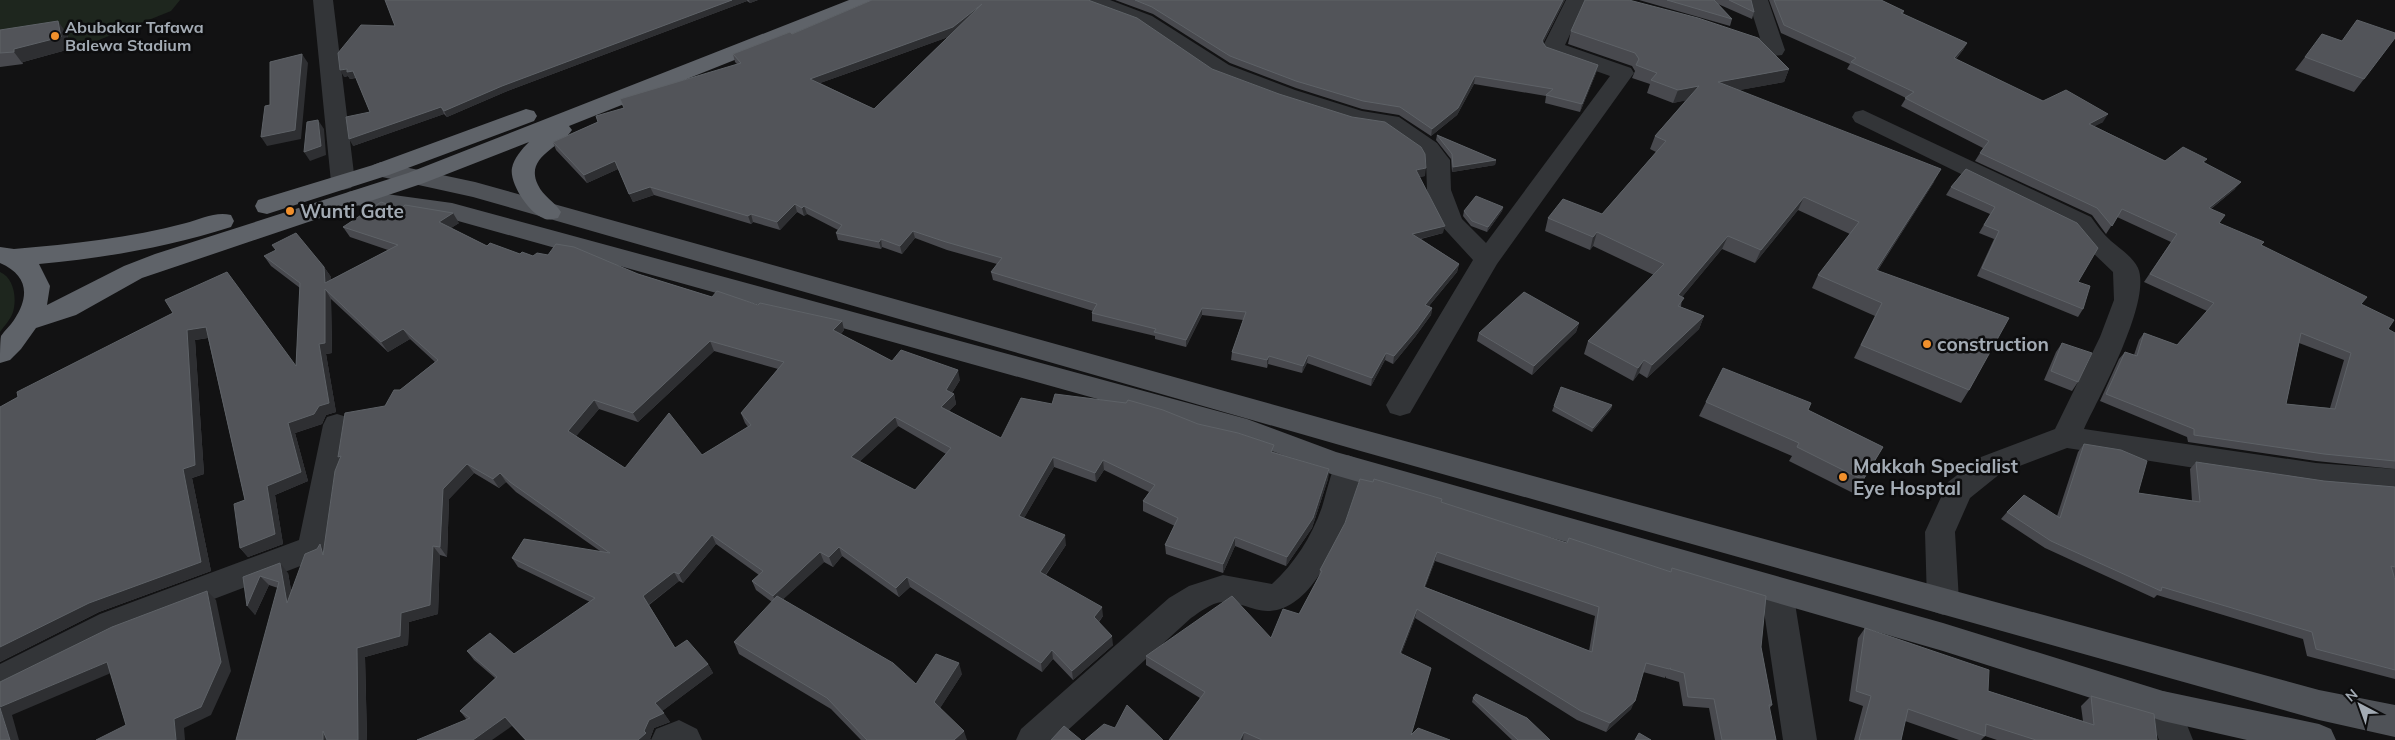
<svg xmlns="http://www.w3.org/2000/svg" width="2395" height="740" viewBox="0 0 2395 740" font-family="Mulish,sans-serif">
	<style>
		.green { fill: #1e261e }
		.lines { fill: none; stroke-linecap: round; stroke-linejoin: round }
		.minor { fill: #333538; fill-rule: evenodd }
		.major { fill: #4f5257; fill-rule: evenodd }
		.highway { fill: #5f6369; fill-rule: evenodd }
		.wall { fill: #48494e; fill-rule: evenodd }
		.shaded-wall { fill: #2e2f32 }
		.building { fill: #525459; stroke: #5e6267; fill-rule: evenodd }
		.poi-dot { fill: #f1902c; stroke: #0d0d0e; stroke-width: 2 }
		.labels { text-anchor: middle; stroke-width: 5; stroke-linejoin: round; paint-order: stroke }
		.far-poi-label { font-size: 16px; font-weight: bold; fill: #a3abb4; stroke: #0d0d0e; text-anchor: start }
		.poi-label { font-size: 19px; font-weight: bold; fill: #a3abb4; stroke: #0d0d0e; text-anchor: start }
	</style>
	<rect width="100%" height="100%" fill="#121213"/>
	<path class="green" d="M0 0H180L171 11 89 44 0 67Z
		M0 272C14 278 17 298 13 312 11 319 4 326 0 332Z"/>
	<g class="lines">
		<path class="minor" d="M313 0H333L355 182 351 188 343 190 335 188 331 182Z
			M1081 0H1110L1152 16 1229 65 1295 90 1362 111 1399 117 1437 143 1446 155 1450 160 1451 190 1462 219 1486 243 1610 76 1545 53 1542 48 1566 0H1629L1631 4 1628 8 1621 10 1582 9 1565 45 1631 68 1634 73 1497 264 1410 413 1400 416 1390 413 1386 405 1473 260 1439 223 1427 190 1426 161 1421 153 1385 128 1352 123 1279 100 1213 75 1138 24 1084 4Z
			M1748 0H1768L1785 50 1782 55C1764 59 1741 46 1724 41L1721 36 1724 31 1732 30 1760 38Z
			M1863 110 2091 217C2097 225 2103 234 2111 241 2119 248 2133 257 2138 268 2152 301 2100 395 2084 429L2316 463 2395 469V493L2316 487 2067 448 2001 473 1970 498 1955 532 1959 601 1954 611 1943 615 1932 611 1927 601 1925 532 1948 482 1981 457 2055 429 2100 337 2114 300 2113 272 2091 251 2073 229 1855 122 1852 117 1855 112Z
			M337 414 347 417 351 425 328 548 324 557 122 634 0 696V664L100 614 299 540 323 425 327 417Z
			M1348 455 1358 459 1363 467C1351 509 1321 612 1267 611 1252 611 1236 600 1222 602 1211 603 1200 612 1191 618L1057 740H1016L1021 729 1169 598 1189 586 1223 575 1272 584C1295 563 1312 536 1322 507 1327 491 1330 474 1338 459Z
			M1777 578 1788 581 1793 591 1817 740H1783L1761 591 1766 581Z
			M2163 691 2175 695 2193 740H2159L2146 706 2151 695Z
			M679 720 697 729 702 740H651L656 729Z"/>
		<path class="major" d="M381 162 475 182 1357 428 2319 690 2395 705V737L2319 720 1357 450 473 197 373 175 369 170 373 165Z
			M357 190 452 203 1247 419 1336 452 1943 623 2163 691 2319 724 2331 729 2336 740H2247L2163 721 1943 651 1331 474 1241 439 451 219 348 204 345 198 348 192Z"/>
		<path class="highway" d="M849 0H878L875 4 569 126 572 130C560 148 524 157 538 185 543 196 555 202 561 212L558 218C552 219 548 221 543 218 529 213 509 183 512 168 514 158 522 149 529 142L424 183 142 278 76 315 36 328 21 349 10 360 0 363C0 356 0 342 1 336 5 330 10 326 14 320 30 296 28 275 0 263V247L14 249C72 244 130 238 186 223 201 219 216 211 231 215L234 221 231 227C168 247 105 258 39 264L50 286 47 305 124 266 155 254 408 173Z
			M526 109 534 111 537 116 534 121 389 175 267 214 258 212 255 206 258 200 373 165Z"/>
	</g>
	<path class="wall" d="M385 0H758L750 3 747 1 505 92 447 117 444 114 353 146 370 112 356 78 350 79 348 76 344 77 395 26Z
		M872 0 1212 69 1425 176 1419 177 1443 233 1421 239 1459 264 1457 272 1429 306 1432 308 1431 315 1415 337 1393 364 1385 360 1371 386 1307 363 1302 373 1268 364 1267 368 1231 360 1232 352 1243 320 1202 315 1186 347 1155 339V336L1092 321V313L1093 311 993 280 991 272 997 264 947 250 915 238 902 254 882 247 881 249 838 240 836 233 838 230 807 214 804 216 797 212 780 230 753 222 751 224 654 195 633 202 618 169 587 183 556 150 553 142 598 122 624 108 737 64 735 62 733 54 792 34ZM948 37 874 109 820 83 871 65Z
		M1115 0H1565L1543 43 1546 47 1598 65 1596 73 1580 112 1545 103 1546 96 1474 84 1457 115 1431 136 1399 115 1362 109 1296 88 1230 63 1153 14Z
		M1639 0H1751L1754 12 1752 19 1718 4 1732 19 1730 26Z
		M1769 0H1881L1904 11 1903 14 1967 43 1963 50 1956 59 2043 101 2103 122 2094 126 2165 161 2204 163 2235 189 2211 209 2219 223 2261 245 2361 304 2388 329 2395 333V469L2316 461 2188 442 2187 437 2100 401 2119 359 2125 352 2134 355 2139 340 2144 333 2177 345 2207 311 2144 282 2171 242 2117 217 2106 234 2092 215 1975 161 1980 153 1983 148 1901 106 1906 98 1847 69 1850 64 1781 33ZM2299 343 2344 360 2330 408 2286 404Z
		M0 30 67 34 70 49 23 62V64L0 67Z
		M1571 31 1789 69 1784 82 1739 90 1934 182 1878 270 1969 390 1961 403 1854 358 1875 316 1812 288 1818 275 1850 234 1798 210 1755 263 1722 249 1682 297 1681 307 1704 316 1699 329 1647 378 1639 373 1633 381 1584 354 1588 341 1654 275 1593 246 1590 250 1545 231 1548 218 1602 214 1656 152 1650 149 1655 136 1686 100 1673 103 1647 93 1650 84 1632 78 1635 71 1632 66 1568 44Z
		M2342 41 2364 79 2354 92 2295 70 2305 57Z
		M1437 135 1496 160 1495 165 1452 172 1451 159 1436 140Z
		M1966 169 2078 282 2083 309 2078 317 1977 276 1994 239 1979 233 1990 214 1946 195 1951 187Z
		M1503 207 1502 211 1487 232 1471 226 1463 216 1464 211Z
		M401 209 459 223 451 228 487 246 520 254 638 274 712 297 842 321 844 330 841 334 892 361 960 380 952 393 954 394 956 404 949 411 1001 438 1052 404 1198 424 1274 452 1329 469 1328 479 1312 528 1286 566 1235 546 1223 573 1166 554 1165 545 1175 526 1143 511V501L1149 492 1104 470 1096 482 1054 467 1024 518 1066 545 1046 575 1103 616 1099 622 1113 645 1073 680 1053 659 1042 672 910 587 899 597 842 556 833 567 824 562 783 599 916 684 962 674 940 708 967 740H861L831 709 739 654 734 642 772 602 756 590 752 581 759 575 716 544 683 583 679 581 649 605 675 648 708 664 713 673 662 711 670 722 654 728 650 739 651 740H525L512 726 467 720 460 711 495 678 474 660 467 651 514 654 590 602 518 567 512 558 600 551 516 492 506 482 499 488 474 473 449 499 447 557 440 555 438 614 409 622 408 645 365 657 367 740H236L278 588 269 585 255 615 243 577 288 573 291 590 324 549 385 406 400 390 435 362 410 339 388 352 331 299 332 353 326 354 336 412 326 415 322 424 295 433 308 481 275 495 283 544 248 557 240 548 245 500 208 338 195 340 204 474 192 478 211 571 99 612 0 662V407L173 313 296 366 300 288 271 266 264 256 324 267 331 277V280L388 250 350 237 343 227ZM714 351 778 369 741 413 745 423 748 427 702 455 625 468 576 436 599 409 638 422ZM898 426 946 454 915 490 859 462Z
		M1579 323 1576 332 1532 375 1477 341 1479 333Z
		M2062 343 2078 382 2072 391 2044 380 2056 352Z
		M1706 402 1808 410 1883 447 1855 494 1789 461 1792 456 1699 416Z
		M1612 405 1611 409 1592 432 1552 411 1554 406Z
		M2084 444 2138 493 2192 501 2190 469 2196 462 2324 481 2395 487V577H2394L2395 580V679L2307 656 2303 639 2157 595 2154 598 2045 548 2001 519 2007 512 2057 516 2078 452Z
		M1373 482 1442 499 1441 503 1567 543 1671 572 1672 568 1761 647 1772 705 1769 709 1776 740H1715L1709 708 1683 706 1679 682 1666 678V676L1665 678 1643 672 1631 709 1606 732 1577 720 1415 618 1401 654 1411 735 1450 740H1169L1200 698 1146 665V656L1271 638 1299 614 1319 576 1320 570ZM1435 561 1595 616 1589 651 1425 587Z
		M1865 628 1988 691 2083 721 2081 706 2091 696 2157 740H1997L1985 736 1981 740H1959L1905 721 1901 740H1854L1863 706 1849 701 1858 638Z
		M1473 698 1550 740H1512L1472 702Z"/>
	<path class="shaded-wall" d="M732 0H747V1L505 92 447 117 444 111 502 86Z
		M749 0H758L750 3Z
		M1563 0H1565L1540 49 1542 41Z
		M982 4 954 35 812 86 810 79Z
		M58 21 67 34 70 49 23 62V64L14 52V49Z
		M1967 43 1963 50 1950 65 1954 58Z
		M302 54 308 63 301 139 267 146 261 137Z
		M1598 65 1596 73 1580 112 1582 104Z
		M347 69 353 71 357 77 350 79 348 76 344 77 340 70Z
		M1789 69 1784 82 1713 95 1718 82Z
		M1475 76 1474 84 1457 115 1431 136 1432 129Z
		M1699 86 1694 99 1673 103 1678 90Z
		M441 107 444 114 353 146 349 139Z
		M2108 114 2103 122 2084 132 2089 124Z
		M318 120 324 129 326 155 310 161 304 152Z
		M1496 160 1495 165 1452 172 1453 167Z
		M615 161 618 169 587 183 584 175Z
		M1426 168 1425 176 1414 178 1416 170Z
		M1941 169 1934 182 1869 283 1876 270Z
		M2241 182 2235 189 2203 215 2209 208Z
		M650 187 654 195 633 202 629 194Z
		M1804 197 1798 210 1755 263 1761 250Z
		M795 204 797 212 780 230 777 222Z
		M804 206 807 214 804 216 802 208Z
		M1503 207 1502 211 1487 232 1488 227Z
		M453 213 459 223 445 232 439 222Z
		M751 214 753 222 751 224 748 216Z
		M1445 226 1443 233 1411 241 1412 234Z
		M913 231 915 238 902 254 900 246Z
		M1597 232 1593 246 1590 250 1593 237Z
		M1728 236 1722 249 1673 308 1678 295Z
		M881 239 882 247 881 249 879 242Z
		M1459 264 1457 272 1424 312 1425 305Z
		M324 267 331 277V293L325 283Z
		M325 289 331 299 332 353 326 354 336 412 326 415 322 424 295 433 308 481 275 495 283 544 248 557 240 548 267 486 288 423 319 344Z
		M1202 308V315L1186 347V340Z
		M1432 308 1431 315 1415 337 1393 364 1394 356Z
		M1704 316 1699 329 1647 378 1652 365Z
		M842 321 844 330 836 340 833 330Z
		M1579 323 1576 332 1532 375 1534 366Z
		M206 327 213 337 195 340 204 474 192 478 211 571 99 612 0 662V647L183 469 187 330Z
		M403 329 410 339 388 352 381 342Z
		M710 341 714 351 638 422 633 413Z
		M1386 353 1385 360 1371 386 1372 378Z
		M1308 355 1307 363 1302 373 1303 366Z
		M1269 356 1268 364 1267 368V360Z
		M1644 360 1639 373 1633 381 1638 368Z
		M958 370 960 380 948 399 946 390Z
		M954 394 956 404 943 417 941 407Z
		M594 400 599 409 573 440 568 431Z
		M1612 405 1611 409 1592 432 1593 428Z
		M895 417 898 426 854 467 851 457Z
		M1053 457 1054 467 1020 525 1019 516Z
		M1103 460 1104 470 1096 482 1095 473Z
		M467 464 474 473 449 499 447 557 440 547 443 489Z
		M1329 469 1328 479 1312 528 1286 566 1287 557Z
		M500 473 506 482 499 488 493 479Z
		M712 535 716 544 683 583 679 574Z
		M1065 535 1066 545 1041 581 1040 572Z
		M1235 537V546L1223 573V564Z
		M320 544 328 554 323 555Z
		M433 546 440 555 438 614 409 622 408 645 365 657 367 740H358L357 648 401 613Z
		M839 547 842 556 833 567 829 557Z
		M820 552 824 562 777 605 773 596Z
		M1437 552 1435 561 1422 596 1424 587Z
		M280 563 288 573 295 612 287 603Z
		M674 572 679 581 648 605 643 596Z
		M260 576 269 585 255 615 247 606Z
		M907 577 910 587 899 597 896 588Z
		M207 591 216 600 231 671 211 715 184 728 185 740H176L174 719Z
		M1102 607 1103 616 1095 626 1094 617Z
		M1417 609 1415 618 1398 662 1400 653Z
		M1112 636 1113 645 1073 680 1072 671Z
		M1052 650 1053 659 1042 672 1041 663Z
		M107 662 118 670 12 715 19 740H10L0 707Z
		M959 663 962 674 937 713 934 702Z
		M708 664 713 673 661 712 655 703Z
		M1635 701 1631 709 1606 732 1610 723Z
		M664 713 670 722 654 728 650 739 651 740H638L644 731 649 720Z
		M505 717 512 726 492 740H473Z
		M323 731 332 740H323Z
		M964 731 967 740H954Z
		M1244 732 1243 740H1240Z"/>
	<path class="building" d="M385 0H732L502 86 444 111 441 107 349 139 346 117 370 112 353 71 347 72V69L340 70 338 53 361 25 395 26Z
		M872 0H1088L1137 18 1212 69 1279 94 1352 117 1385 122 1421 147 1425 154 1426 168 1416 170 1445 226 1412 234 1459 264 1425 305 1432 308 1417 329 1394 356 1386 353 1372 378 1308 355 1303 366 1269 356 1267 360 1232 352 1246 312 1202 308 1186 340 1154 332 1156 329 1092 313 1097 304 991 272 1002 258 946 242 913 231 900 246 881 239 879 242 836 233 842 225 804 206 802 208 795 204 777 222 751 214 748 216 650 187 629 194 615 161 584 175 553 142 598 122 596 116 624 108 620 99 741 63 733 54 790 32 792 34ZM982 4 874 109 810 79 953 27Z
		M1135 0H1563L1542 41 1546 47 1598 65 1582 104 1546 95 1553 89 1475 76 1458 108 1432 129 1400 107 1363 101 1296 81 1230 56 1152 7Z
		M1585 0H1629L1698 18 1758 38 1789 69 1718 82 1941 169 1876 270 2009 318 1969 390 1861 345 1882 303 1818 275 1859 222 1804 197 1761 250 1728 236 1678 295 1684 298 1678 306 1704 316 1652 365 1644 360 1638 368 1588 341 1664 264 1597 232 1593 237 1548 218 1563 199 1602 214 1666 141 1655 136 1699 86 1678 90 1651 80 1657 73 1636 65 1639 59 1635 53 1571 31Z
		M1667 0H1714L1732 19Z
		M1729 0H1751L1754 12Z
		M1774 0H1881L1904 11 1901 13 1967 43 1954 58 2043 101 2066 90 2108 114 2089 124 2165 161 2183 147 2207 159 2203 162 2241 182 2209 208 2225 215 2219 223 2264 242 2261 245 2367 297 2361 304 2394 320 2388 329 2395 333V461L2324 454 2194 435V429L2106 394 2125 352 2137 356 2144 333 2177 345 2214 303 2150 274 2177 234 2122 209 2112 226 2097 208 1980 153 1989 141 1905 98 1914 92 1851 62 1856 58 1784 25ZM2301 333 2351 353 2335 409 2286 404Z
		M2357 20 2395 33V38L2364 79 2305 57 2322 34 2342 41Z
		M58 21 61 37 14 49V52L0 53V30Z
		M302 54 295 130 261 137 265 106 270 105V62Z
		M318 120 321 146 304 152 307 122Z
		M1437 135 1496 160 1453 167 1452 154Z
		M1966 169 2077 223 2098 248 2078 282 2090 286 2083 309 1982 268 1999 231 1984 225 1995 207 1951 187Z
		M1476 196 1503 207 1488 227 1472 221 1464 211Z
		M381 202 401 209 405 205 453 213 439 222 487 246 490 243 520 254 522 252 533 256 537 253 548 255 556 244 574 247 638 274 712 297 717 291 758 305 760 303 842 321 833 330 892 361 901 350 958 370 946 390 954 394 941 407 1001 438 1021 398 1052 404 1055 394 1126 403 1128 400 1163 410 1198 424 1238 433 1274 445 1271 452 1329 469 1313 518 1287 557 1235 537 1223 564 1165 545 1178 518 1143 501 1155 485 1103 460 1095 473 1053 457 1019 516 1065 535 1040 572 1102 607 1094 617 1112 636 1072 671 1052 650 1041 663 907 577 896 588 839 547 829 557 820 552 773 596 752 581 763 571 712 535 679 574 674 572 643 596 675 648 687 640 708 664 655 703 664 713 649 720 644 731 646 733 638 740H526L505 717 473 740H417L470 718 460 711 497 677 467 651 490 633 514 654 595 598 512 558 524 539 610 553 510 482 500 473 493 479 467 464 443 489 440 547 433 546 430 605 401 613 400 636 357 648 358 740H327L323 731V740H236L279 582 260 576 247 606 243 577 280 563 287 603 305 554 317 549 320 544 323 555 335 471 341 456 338 457 345 413 385 406 394 390H400L438 360 403 329 381 342 325 289V343L319 344 329 403 319 406 314 414 288 423 301 472 267 486 275 534 240 548 234 504 245 500 206 327 187 330 195 465 183 469 201 562 89 603 0 647V407L18 397 17 392 173 313 165 300 227 272 296 366 300 283 264 256 276 250 272 245 296 233 324 267 325 283 398 245 343 227ZM710 341 784 362 741 413 751 425 702 455 669 413 625 468 568 431 594 400 633 413ZM895 417 951 448 915 490 851 457Z
		M1524 292 1579 323 1534 366 1479 333Z
		M2062 343 2092 353 2078 382 2051 371Z
		M1723 368 1811 403 1808 410 1883 447 1863 480 1797 447 1799 443 1706 402Z
		M1561 387 1612 405 1593 428 1554 406Z
		M2084 444 2121 450 2147 461 2138 493 2200 502 2196 462 2324 481 2395 487V567L2391 566 2395 580V670L2316 649 2312 632 2162 587 2161 591 2051 541 2007 512 2024 495 2060 518Z
		M1360 479 1373 482 1374 479 1442 499 1441 502 1567 543 1569 538 1671 572 1672 568 1766 596 1761 647 1772 705H1769L1776 740H1722L1714 699 1688 697 1684 673 1670 669 1671 668 1669 669 1646 663 1635 701 1610 723 1581 711 1417 609 1400 653 1431 668 1411 735 1418 728 1450 740H1262L1244 732 1240 740H1169L1205 692 1146 656 1232 596 1271 638 1283 609 1299 614 1322 571 1320 570 1345 523ZM1437 552 1599 607 1592 652 1424 587Z
		M207 591 221 662 201 707 174 719 176 740H96L126 725 107 662 0 707V682L112 627Z
		M777 596 893 663 916 684 936 654 959 663 934 702 964 731 954 740H867L827 698 734 642Z
		M1865 628 1989 670 1988 691 2094 725 2091 696 2154 714 2157 740H2036L1986 724 1985 736 1908 709 1901 740H1859L1871 696 1856 691Z
		M1476 694 1527 718 1550 740H1518L1473 698Z
		M1127 705 1163 740H1085L1104 724 1115 728Z
		M0 708 10 740H0Z
		M1064 726 1081 740H1051Z
		M1639 733 1651 740H1635Z"/>
	<g class="poi-dot">
		<circle cx="55" cy="36" r="5"/>
		<circle cx="290" cy="211" r="5"/>
		<circle cx="1927" cy="344" r="5"/>
		<circle cx="1843" cy="477" r="5"/>
	</g>
	<g class="labels">
		<g class="far-poi-label">
			<text x="65" y="33">Abubakar Tafawa<tspan x="65" dy="18">Balewa Stadium</tspan></text>
		</g>
		<g class="poi-label">
			<text x="300" y="218">Wunti Gate</text>
			<text x="1937" y="351">construction</text>
			<text x="1853" y="473">Makkah Specialist<tspan x="1853" dy="22">Eye Hosptal</tspan></text>
		</g>
	</g>
	<g transform="translate(2360 705) rotate(319)" stroke="#0d0d0e" stroke-width="4" paint-order="stroke">
	<path d="M0-4L9 19L0 12L-9 19Z" fill="#a3abb4"/>
	<text y="-8" font-size="14" font-weight="bold" text-anchor="middle" fill="#a3abb4">N</text>
	</g>
</svg>
